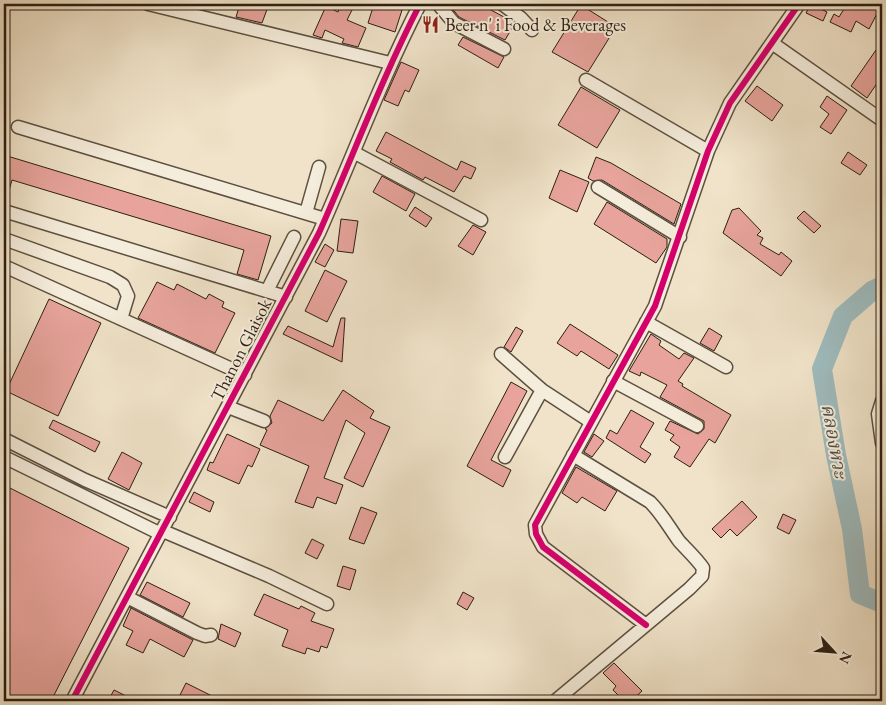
<svg xmlns="http://www.w3.org/2000/svg" width="886" height="705" viewBox="0 0 886 705" font-family="'EB Garamond','Noto Serif Thai',serif">
	<style>
		.lines { fill: none; stroke-linecap: round; stroke-linejoin: round }
		.river { stroke: #9ebcbf; stroke-width: 20 }
		.building { fill: #e8a49c; stroke: #2c1f13 }
		.minor-casing { stroke: #5d5040; stroke-width: 15 }
		.minor { stroke: #f5eddc; stroke-width: 12 }
		.cycleway-casing { stroke: #f5eddc; stroke-width: 9 }
		.cycleway { stroke: #d6006c; stroke-width: 6 }
		.labels { text-anchor: middle; stroke-width: 4; stroke-linejoin: round; paint-order: stroke }
		.poi-label { font-size: 18px; fill: #2c1f13; stroke: #f5eddc; text-anchor: start }
		.street-label { font-size: 18px; fill: #2c1f13; stroke: #f5eddc }
		.water-label { font-size: 19px; font-style: italic; fill: #4e4e47; stroke: #f5eddc }
	</style>
	<rect width="100%" height="100%" fill="#f0e3c9"/>
	<filter id="stains"><feTurbulence type="fractalNoise" baseFrequency=".004" numOctaves="4"/><feColorMatrix values="0 0 0 0 .2 0 0 0 0 .09 0 0 0 0 .02 0 0 0 .5 -.17"/></filter>
	<radialGradient id="worn" r=".72"><stop offset=".6" stop-color="#630" stop-opacity="0"/><stop offset="1" stop-color="#630" stop-opacity=".3"/></radialGradient>
	<g class="lines">
		<path class="river" d="M882 286 872 291 843 316 822 369 836 455 852 529 860 594 882 603"/>
	</g>
	<path class="building" d="M240 4H269L262 23 236 17Z
		M341 4H355L347 20 366 28 358 47 342 43 344 39 325 30 322 38 313 35 326 6 338 12Z
		M374 4H384L402 10 395 32 368 23Z
		M453 4H480L515 23 505 40 459 17 451 7Z
		M811 4 827 12 823 21 806 13Z
		M847 4H882L869 29 856 21 851 32 830 22 834 14 839 17Z
		M581 5 616 27 588 72 552 52Z
		M463 37 504 57 498 68 458 45Z
		M876 50 882 54V76L867 98 851 86Z
		M401 62 419 70 409 92 405 90 398 106 384 100Z
		M757 86 783 105 772 121 745 101Z
		M581 87 620 110 597 148 558 125Z
		M827 96 847 110 831 134 820 127 829 114 820 107Z
		M386 132 457 170 461 161 476 168 471 179 464 176 454 192 425 177 423 180 390 162 392 159 376 151Z
		M848 152 867 165 860 175 841 163Z
		M4 155 271 236 258 280 237 274 244 250 12 180 6 201 4 200Z
		M596 157 611 163 681 204 674 224 602 180 593 181 588 178Z
		M560 170 589 182 577 212 549 198Z
		M382 176 415 194 406 211 373 192Z
		M607 202 667 239V247L656 263 594 224Z
		M415 207 432 218 426 227 409 216Z
		M739 208 761 231 757 235 763 238 760 244 779 255 781 252 792 261 781 276 723 233 732 210Z
		M804 211 821 226 814 233 797 218Z
		M341 219 358 221 353 253 337 251Z
		M473 225 486 232 473 255 458 246Z
		M325 244 334 250 325 267 315 262Z
		M325 270 347 281 327 322 305 311Z
		M157 282 174 290 177 284 206 299 209 294 224 302 222 307 235 313 215 353 138 318Z
		M49 299 101 323 58 416 6 391Z
		M341 318H345L342 362 283 334 288 326 333 347Z
		M570 324 618 355 609 369 581 351 577 356 557 343Z
		M516 327 523 331 511 352 504 347Z
		M709 328 722 336 714 351 700 343Z
		M651 334 661 341 659 345 679 359 684 353 694 358 678 381 683 384 682 386 731 415 715 443 709 439 690 467 674 457 680 447 670 440 674 435 665 430 670 421 698 434 704 429V421L660 397 667 385 641 372 640 376 629 371Z
		M511 382 527 391 491 460 511 470 503 487 467 466Z
		M343 390 374 411 370 418 390 427 363 487 344 478 365 433 346 420 324 478 343 485 336 504 317 497 313 508 295 502 309 466 260 445 267 430 265 429 272 423 270 416 278 400 323 421Z
		M631 410 654 423 640 447 651 454 645 463 606 438 610 430 617 434Z
		M53 420 100 442 95 452 49 428Z
		M227 434 260 449 252 467 248 465 239 484 207 470 210 462 213 463Z
		M594 434 604 441 592 457 584 452Z
		M122 452 142 463 129 490 108 479Z
		M576 467 617 491 605 511 582 497 577 503 562 493Z
		M4 485 129 548 51 701H4Z
		M194 492 214 502 210 512 189 502Z
		M742 501 757 517 737 536 730 529 721 538 712 529Z
		M361 507 377 513 364 544 349 539Z
		M783 514 796 520 789 534 777 528Z
		M312 539 324 545 317 559 305 553Z
		M343 566 356 570 350 590 337 586Z
		M147 582 190 603 183 617 140 595Z
		M463 592 474 598 467 610 457 604Z
		M264 594 299 609 301 606 315 613 311 621 334 629 327 648 321 646 319 652 307 648 305 654 282 646 288 630 254 615Z
		M131 608 193 640 184 657 150 639 143 653 126 645 133 631 123 626Z
		M221 624 241 633 235 647 218 639Z
		M614 663 642 691 631 701H624L613 690 616 686 603 673Z
		M186 683 222 701H177Z
		M114 690 136 701H108Z"/>
	<g class="lines">
		<defs>
			<path id="minor" d="M148 4 390 63
				M438 4 454 23 504 49
				M502 4 521 18 532 30
				M772 43 882 120
				M586 80 708 151
				M18 127 325 219
				M355 153 481 220
				M598 187 680 237
				M4 211 286 297
				M306 213 319 167
				M4 239 110 277 123 285 128 296 121 319
				M4 266 245 375
				M267 291 294 237
				M646 322 726 367
				M501 354 542 390 591 422
				M613 381 697 426
				M882 401 878 414 882 443
				M228 407 264 421
				M4 439 85 480 170 517
				M4 457 161 534
				M505 457 542 390
				M163 531 269 576 327 604
				M127 597 197 633 205 636 211 635
				M646 625 543 547 536 534 535 525 655 306 708 151 730 103 799 4
				M72 701 319 233C353 156 382 78 420 4
				M555 701 689 589 702 576 703 568C696 558 687 550 679 541 669 527 662 514 650 502L573 455"/>
		</defs>
		<use href="#minor" class="minor-casing"/>
		<use href="#minor" class="minor"/>
		<defs>
			<path id="cycleway" d="M646 625 543 547 536 534 535 525 655 306 708 151 730 103 799 4
				M72 701 319 233C353 156 382 78 420 4"/>
		</defs>
		<use href="#cycleway" class="cycleway-casing"/>
		<use href="#cycleway" class="cycleway"/>
	</g>
	<defs>
		<symbol id="restaurant-bare" viewBox="-9 -9 18 18"><path d="M-5-6h1v4h1v-4h1v4h1v-4h1v5L-1.5 .5V6h-2V.5L-5-1ZM5-6V6H3V1.5H1.5Q1.5-4 5-6Z" fill="#8f2418" stroke="#f5eddc" stroke-width="2.5" paint-order="stroke"/></symbol>
	</defs>
	<g fill-rule="evenodd">
		<use href="#restaurant-bare" x="418" y="12" width="25" height="25"/>
	</g>
	<g class="labels">
		<g class="poi-label">
			<text x="445" y="31">Beer n' i Food &amp; Beverages</text>
		</g>
		<g class="street-label">
			<text transform="translate(241 350) rotate(-63)" y="6">Thanon Glaisok</text>
		</g>
		<g class="water-label">
			<text transform="translate(835 441) rotate(80)" y="7">คลองหวะ</text>
		</g>
	</g>
	<rect width="886" height="705" fill="none" stroke="#f0e3c9" stroke-width="20"/>
	<rect x="5" y="5" width="876" height="695" fill="none" stroke="#2c1f13" stroke-width="2.5"/>
	<rect x="10" y="10" width="866" height="685" fill="none" stroke="#2c1f13"/>
	<g transform="translate(834 652) rotate(116)" stroke="#f5eddc" stroke-width="4" paint-order="stroke">
	<path d="M0-4L9 19L0 12L-9 19Z" fill="#2c1f13"/>
	<text y="-8" font-size="14" font-weight="bold" text-anchor="middle" fill="#2c1f13">N</text>
	</g>
	<rect width="100%" height="100%" filter="url(#stains)"/>
	<rect width="100%" height="100%" fill="url(#worn)"/>
</svg>
